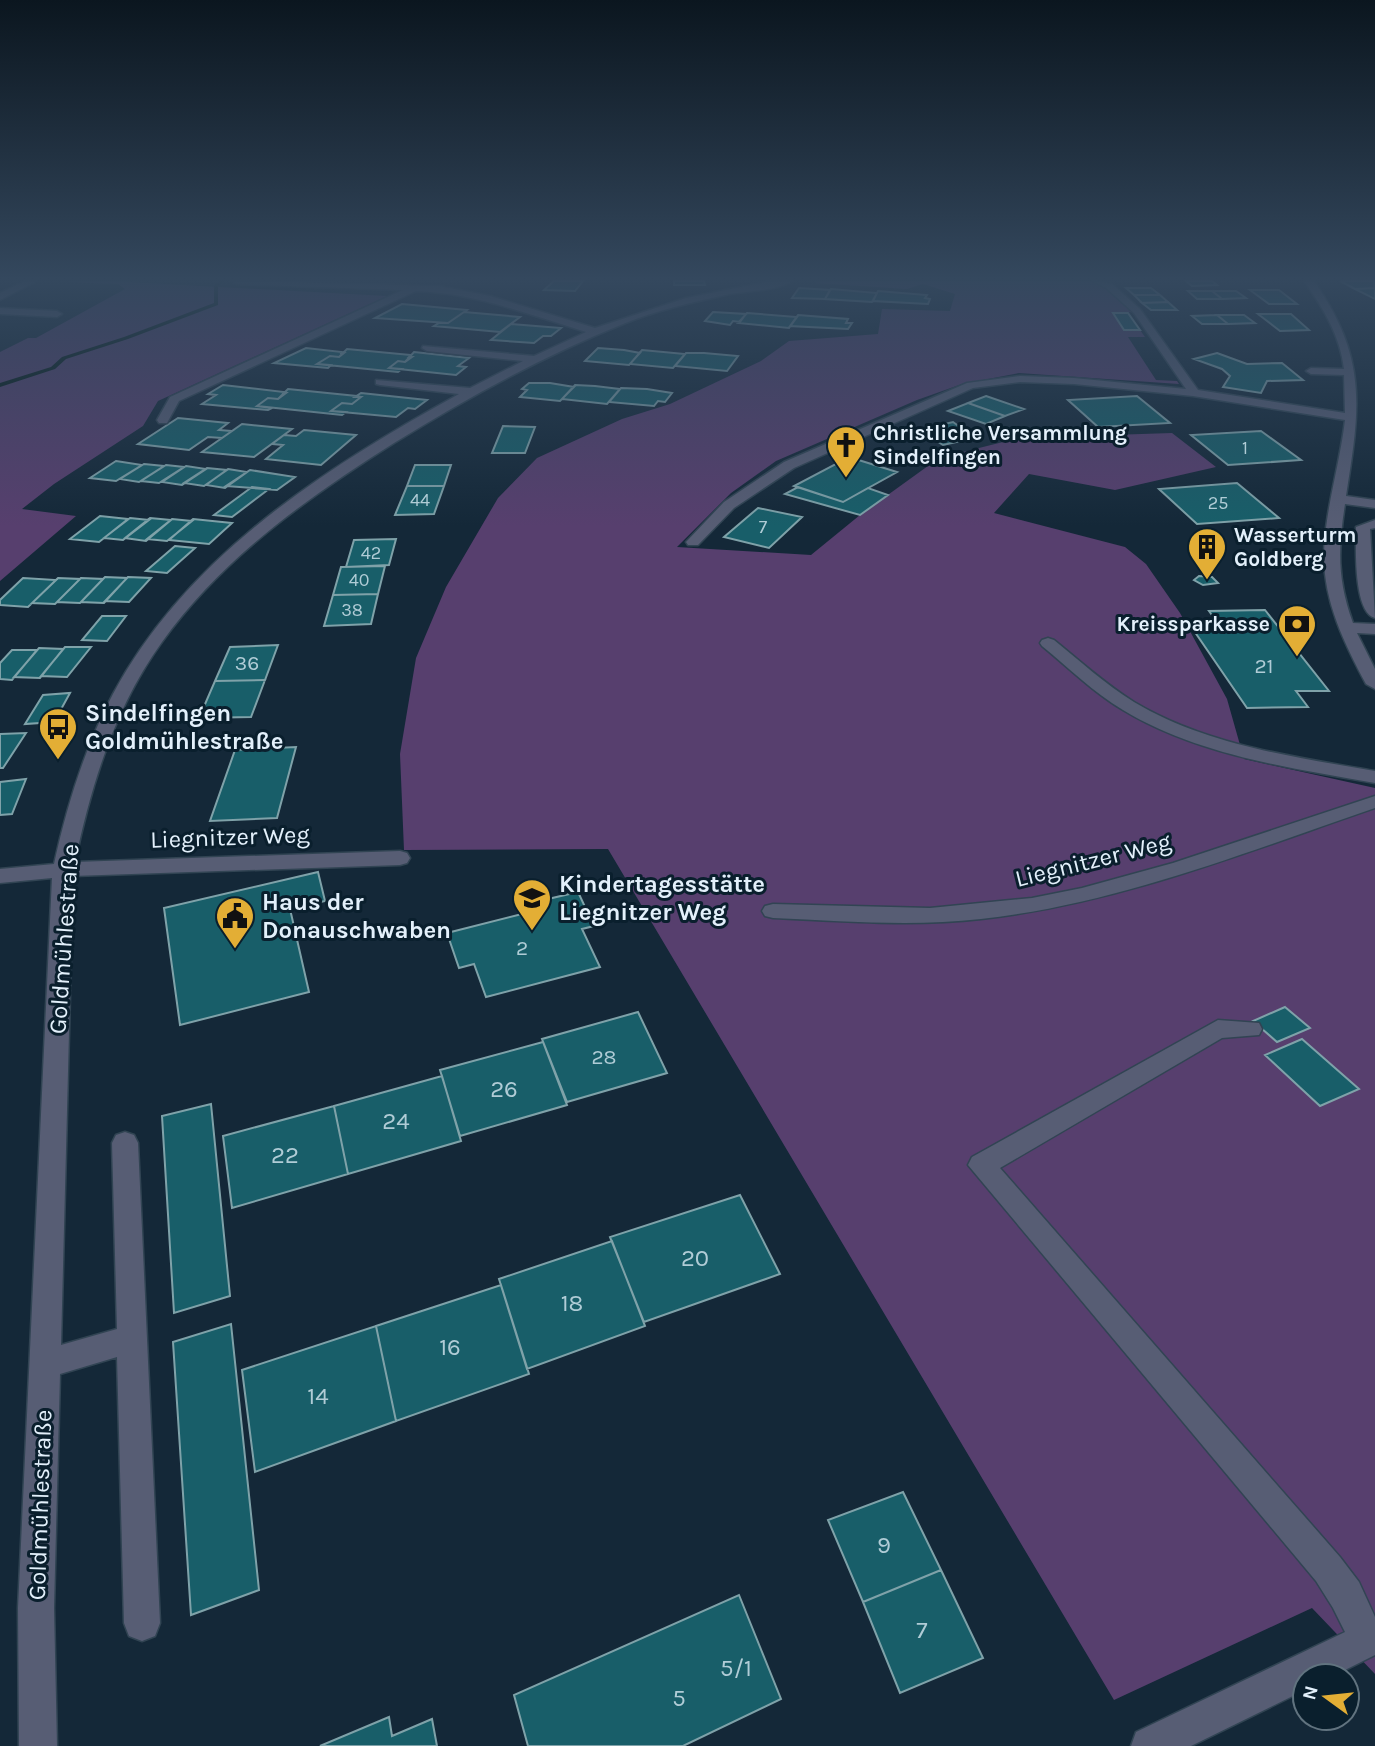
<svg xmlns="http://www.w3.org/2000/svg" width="1375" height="1746" viewBox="0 0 1375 1746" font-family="Karla,sans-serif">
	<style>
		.green { fill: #573f6e }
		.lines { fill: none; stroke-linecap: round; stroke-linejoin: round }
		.stream { fill: #001712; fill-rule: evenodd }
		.building { fill: #185e69; stroke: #7fa2a9; stroke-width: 2 }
		.minor-casing { stroke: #314453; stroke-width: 3 }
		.minor { fill: #575d74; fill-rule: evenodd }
		.labels { text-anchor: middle; stroke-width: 6; stroke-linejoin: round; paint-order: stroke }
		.far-number-label { font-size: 18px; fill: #b0ccd6 }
		.far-poi-label { font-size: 21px; font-weight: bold; fill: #e3f0fb; stroke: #0a1f2d; text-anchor: start }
		.number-label { font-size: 21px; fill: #b0ccd6 }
		.poi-label { font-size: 24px; font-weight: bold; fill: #e3f0fb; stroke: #0a1f2d; text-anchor: start }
		.street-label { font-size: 24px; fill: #e3f0fb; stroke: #0a1f2d }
		.near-number-label { font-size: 24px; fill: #b0ccd6 }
	</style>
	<rect width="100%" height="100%" fill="#142838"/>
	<path class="green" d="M110 281 387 296 158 401 143 426 54 484 22 509 76 516 0 581V352L28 338H36L125 289 118 284 65 282Z
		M827 281H1093L1112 292 1134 312 1113 313 1124 330H1140L1145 337H1128L1156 380 1177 381 1179 384 1019 373 962 384 917 400 776 461 731 493 677 547 811 555 860 515 939 458 1019 438 1172 433 1216 467 1115 490 1029 474 994 513 1125 547 1146 564 1180 613 1227 699 1244 759 1375 788V1674L1312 1608 1114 1700 608 849 404 850 400 754 416 658 446 587 498 498 537 458 622 419 670 404 761 361 789 341 878 334 882 309 950 311 955 294 923 284 907 289 813 283Z"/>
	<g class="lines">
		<path class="stream" d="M220 281H225L218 286V305L128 339 66 359 55 369 0 387V383L51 367 62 357 124 337 214 303V286Z"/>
	</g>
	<path class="building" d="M554 281H583L575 291 544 290Z
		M674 281H704L705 285H674Z
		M1186 281H1212L1217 285 1192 286Z
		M1340 281H1374L1375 288 1355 289Z
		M799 288 830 290 825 299 792 298Z
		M1126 288H1151L1160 295H1134Z
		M1375 288V299L1355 289Z
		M831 289 877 293 872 302 825 299Z
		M1250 290H1279L1297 304H1269Z
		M878 291 927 295 925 298 930 299 928 304 873 301Z
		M1188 291H1212L1222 299H1197Z
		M1212 291H1236L1246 298 1222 299Z
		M1134 295H1160L1168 302 1142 303Z
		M1168 302 1177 310H1151L1142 303Z
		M402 304 467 310 448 323 375 318Z
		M464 312 520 317 500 332 434 326 439 323H448Z
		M713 312 746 314 740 322 733 321 730 325 705 321Z
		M747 313 797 317 789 328 738 323Z
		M1113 313H1128L1140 330H1124Z
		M1258 314H1291L1309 330 1280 331Z
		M798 315 848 319 846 323H852L848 329 790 326Z
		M1217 315 1228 324H1202L1192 316Z
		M1217 315H1244L1255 323 1228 324Z
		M511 324 561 328 551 336H543L534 343 491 340Z
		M306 348 342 352 340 353H344L339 357 330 356 317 364 331 365 328 368 274 363Z
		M598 348 624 350 640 353 629 365 585 361Z
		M347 349 411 355 409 357H412L405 362 398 361 389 368 402 369 398 372 317 364 330 356 339 357Z
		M642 350 685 354 673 368 630 364Z
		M414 352 469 358 458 366 466 367 456 375 389 368 398 361 405 362Z
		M686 353H704L738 356 727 371 675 366Z
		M1217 353 1247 364 1282 363 1303 380 1267 381 1261 393 1223 387 1230 376 1222 369 1194 359Z
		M529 383H550L574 387 560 401 520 397 527 390 522 389Z
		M223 385 284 392 282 393H286L278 399 268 398 257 406 272 408 268 410 202 404 216 395 208 394Z
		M575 385 595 386 620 389 607 404 562 399Z
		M621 388 647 389 672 393 665 402 658 401 654 406 609 402Z
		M288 389 357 396 361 397 352 404 342 403 331 411 346 412 342 415 257 406 268 398 278 399Z
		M361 393 427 400 415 409 408 408 396 417 331 411 342 403 352 404 361 397H355Z
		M986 396 1024 409 1005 416 968 403Z
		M1137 396 1170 423 1098 427 1068 400Z
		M968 403 1005 416 986 424 948 411Z
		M178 418 228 423 219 430 232 431 222 438 208 437 189 450 138 444Z
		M953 422 975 438 943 445 919 430Z
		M242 424 292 429 254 457 202 452Z
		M503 426 535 427 525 453H492Z
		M304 430 356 435 321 465 266 459 283 445 272 444 284 435 296 436Z
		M1261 431 1301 460 1228 465 1191 435Z
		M849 457 897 472 843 502 794 486Z
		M116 461 142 465 116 481 90 478Z
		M144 464 164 466 139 482 120 479Z
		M166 465 184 467 159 483 141 481Z
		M415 465H451L444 486H407Z
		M186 466 206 469 182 485 162 482Z
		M207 468 227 470 204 486 184 483Z
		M228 469 247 472 225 488 206 485Z
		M250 470 295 477 277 490 226 486Z
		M1237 483 1279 518 1197 524 1159 489Z
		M407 486H444L434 514 395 515Z
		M252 487 269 489 232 517 214 515Z
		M798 487 843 502 868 488 888 495 860 515 785 494Z
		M758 508 802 517 769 548 724 537Z
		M100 516 128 519 99 542 70 539Z
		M130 518 149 520 123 540 104 538Z
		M150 518 171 520 146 541 125 538Z
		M172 519 192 521 167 541 147 539Z
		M193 519 232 523 209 544 169 540Z
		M396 539 389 565 346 567 354 540Z
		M175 546 195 548 167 573 146 571Z
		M385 566 378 594 333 595 341 567Z
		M1199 576 1212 577 1218 583 1203 585 1194 580Z
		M105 577 127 578 104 603 81 602Z
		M128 577 151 578 129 602 105 601Z
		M23 578 56 580 28 607 0 605V600Z
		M58 578 80 579 55 604 32 603Z
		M81 578 103 579 80 603 57 602Z
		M378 594 371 624 324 626 333 595Z
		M1265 610 1329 691H1296L1308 707 1247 708 1188 622H1217L1209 611Z
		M102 616H126L107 641 82 640Z
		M278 645 265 680 215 681 230 647Z
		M65 647H91L67 677 41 676Z
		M39 648 63 649 40 678 14 677Z
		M12 650H37L12 680 0 679V663Z
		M265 680 251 717 199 718 215 681Z
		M70 693 54 722 25 724 43 695Z
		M26 733 3 768H0V734Z
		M296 747 277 818 210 821 235 750Z
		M26 779 12 814 0 815V782Z
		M318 872 325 901 290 909 309 992 180 1025 164 908Z
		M578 892 594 926 582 929 600 967 486 997 474 964 459 968 447 933 534 911 531 903Z
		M1285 1007 1310 1028 1277 1042 1253 1021Z
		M638 1012 667 1073 567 1102 542 1039Z
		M1302 1039 1359 1089 1320 1106 1265 1055Z
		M543 1042 567 1105 460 1136 440 1070Z
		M442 1076 461 1141 348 1174 334 1106Z
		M211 1104 230 1296 174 1313 162 1116Z
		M334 1106 348 1174 232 1208 223 1136Z
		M740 1195 780 1274 644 1322 610 1237Z
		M612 1241 645 1326 527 1369 499 1279Z
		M501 1285 529 1374 396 1421 376 1326Z
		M231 1324 259 1590 191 1615 173 1342Z
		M376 1326 396 1421 255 1472 242 1370Z
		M903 1492 941 1570 863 1602 828 1520Z
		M941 1570 983 1658 900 1693 863 1602Z
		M739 1595 781 1699 683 1746H528L514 1695Z
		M389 1717 392 1736 432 1719 437 1746H320Z"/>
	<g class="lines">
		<defs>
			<path id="minor" d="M25 281H37L0 300V293Z
				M231 281 439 286 490 296 595 328 686 298 771 281H792C776 291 748 291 730 294 694 302 657 310 623 324 543 356 467 398 394 443 307 498 222 558 162 642 115 707 91 785 75 862L400 851 407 853 410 858 407 863 400 865 73 876 61 1345 117 1329 112 1143 116 1135 125 1132 134 1135 138 1143 160 1623 155 1636 142 1641 129 1636 124 1623 117 1357 60 1374 54 1608 57 1746H19L18 1608 52 878 0 883V869L54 864C67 805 85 747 113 694 187 556 326 467 459 394L380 385 376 384V380L470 388 523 361 427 351 422 348 423 346 534 356 586 332C530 315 475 293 416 291L179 401 167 423H159L157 420 170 397 403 290 236 284Z
				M1093 281 1112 284 1140 309 1198 390 1345 413 1344 375 1311 374 1306 371 1311 368 1344 369C1340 335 1323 308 1304 281H1314C1368 359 1360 407 1346 496L1375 500V508L1345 504C1338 549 1337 579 1353 623L1375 624V634L1357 633 1375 669V689L1366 684C1344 643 1323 600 1324 553 1325 510 1340 464 1345 420L1193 396 1074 384 1020 382 973 388 794 468 734 508 698 545H688L686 542 724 502 784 462 967 383 1020 376 1074 378 1186 389 1134 313 1106 288Z
				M0 308 57 311 62 314 57 317 0 314Z
				M1375 520V528L1370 529 1375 618C1353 612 1356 546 1356 527Z
				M1048 638 1054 640C1080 661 1105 684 1134 702 1206 745 1294 757 1375 771V783C1290 768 1197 755 1123 710 1093 692 1069 668 1042 646L1040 643 1042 640Z
				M1375 796V808C1246 852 1117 904 981 919 912 927 842 921 773 918L765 916 762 911 765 906 773 904 930 908 1032 898 1082 888 1173 863Z
				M1218 1020 1259 1023 1262 1029 1259 1035 1222 1038 1000 1168 1340 1557 1359 1582 1375 1617V1655L1333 1676H1305V1690L1191 1746H1131L1136 1732 1345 1632 1333 1608 1316 1581 968 1165 972 1157Z"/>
		</defs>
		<use href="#minor" class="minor-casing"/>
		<use href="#minor" class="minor"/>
	</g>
	<linearGradient id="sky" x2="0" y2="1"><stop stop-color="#0b161f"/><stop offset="0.53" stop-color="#34485e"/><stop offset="1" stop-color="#34485e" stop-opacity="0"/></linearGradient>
	<rect width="1375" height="526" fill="url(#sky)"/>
	<defs>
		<symbol id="church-pin" viewBox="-11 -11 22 30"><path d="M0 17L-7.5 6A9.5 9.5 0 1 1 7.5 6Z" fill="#e3ae35" stroke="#0a1f2d"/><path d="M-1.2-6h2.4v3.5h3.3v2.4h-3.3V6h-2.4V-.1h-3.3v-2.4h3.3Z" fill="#111"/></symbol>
		<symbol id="building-pin" viewBox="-11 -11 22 30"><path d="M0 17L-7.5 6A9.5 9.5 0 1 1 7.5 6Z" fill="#e3ae35" stroke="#0a1f2d"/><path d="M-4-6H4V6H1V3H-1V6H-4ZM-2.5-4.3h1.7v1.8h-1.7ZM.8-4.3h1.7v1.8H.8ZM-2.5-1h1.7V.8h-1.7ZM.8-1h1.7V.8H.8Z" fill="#111"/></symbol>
		<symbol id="bank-pin" viewBox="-11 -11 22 30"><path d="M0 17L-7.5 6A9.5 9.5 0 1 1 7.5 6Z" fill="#e3ae35" stroke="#0a1f2d"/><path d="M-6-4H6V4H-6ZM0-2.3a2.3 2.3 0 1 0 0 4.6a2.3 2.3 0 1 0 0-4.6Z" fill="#111"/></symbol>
		<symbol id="bus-pin" viewBox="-11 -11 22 30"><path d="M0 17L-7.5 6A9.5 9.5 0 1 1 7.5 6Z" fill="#e3ae35" stroke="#0a1f2d"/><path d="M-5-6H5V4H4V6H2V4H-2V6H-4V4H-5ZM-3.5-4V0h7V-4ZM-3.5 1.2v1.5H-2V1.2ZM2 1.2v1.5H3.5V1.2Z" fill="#111"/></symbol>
		<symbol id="school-pin" viewBox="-11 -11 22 30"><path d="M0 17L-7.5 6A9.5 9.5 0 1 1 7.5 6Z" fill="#e3ae35" stroke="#0a1f2d"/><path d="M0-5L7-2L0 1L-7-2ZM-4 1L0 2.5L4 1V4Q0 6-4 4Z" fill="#111"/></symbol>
		<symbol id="civic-pin" viewBox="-11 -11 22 30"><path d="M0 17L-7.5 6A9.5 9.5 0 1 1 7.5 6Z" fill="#e3ae35" stroke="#0a1f2d"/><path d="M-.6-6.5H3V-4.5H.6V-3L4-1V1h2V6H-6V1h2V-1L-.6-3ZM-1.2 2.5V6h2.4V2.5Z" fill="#111"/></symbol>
	</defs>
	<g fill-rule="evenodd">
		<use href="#church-pin" x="824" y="423" width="44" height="60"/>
		<use href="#building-pin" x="1185" y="525" width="44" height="60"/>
		<use href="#bank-pin" x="1275" y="602" width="44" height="60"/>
		<use href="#bus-pin" x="36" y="705" width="44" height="60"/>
		<use href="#school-pin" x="510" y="876" width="44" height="60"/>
		<use href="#civic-pin" x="213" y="894" width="44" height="60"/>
	</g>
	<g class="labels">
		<g class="far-number-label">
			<text x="1245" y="454">1</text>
			<text x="420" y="506">44</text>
			<text x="1218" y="509">25</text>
			<text x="763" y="533">7</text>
			<text x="371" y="559">42</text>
			<text x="359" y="586">40</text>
			<text x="352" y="616">38</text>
		</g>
		<g class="far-poi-label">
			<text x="873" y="440">Christliche Versammlung<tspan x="873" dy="24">Sindelfingen</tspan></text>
			<text x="1234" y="542">Wasserturm<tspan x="1234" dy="24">Goldberg</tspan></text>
			<text x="1270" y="631" text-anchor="end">Kreissparkasse</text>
		</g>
		<g class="number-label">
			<text x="247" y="670">36</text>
			<text x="1264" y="673">21</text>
			<text x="522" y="955">2</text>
			<text x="604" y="1064">28</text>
		</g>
		<g class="poi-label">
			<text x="85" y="721">Sindelfingen<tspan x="85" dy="28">Goldmühlestraße</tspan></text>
			<text x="559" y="892">Kindertagesstätte<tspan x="559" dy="28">Liegnitzer Weg</tspan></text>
			<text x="262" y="910">Haus der<tspan x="262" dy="28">Donauschwaben</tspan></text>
		</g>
		<g class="street-label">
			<text transform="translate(230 837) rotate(-2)" y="8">Liegnitzer Weg</text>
			<text transform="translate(1093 860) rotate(-14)" y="8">Liegnitzer Weg</text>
			<text transform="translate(64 939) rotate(-86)" y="8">Goldmühlestraße</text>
			<text transform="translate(40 1505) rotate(-88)" y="8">Goldmühlestraße</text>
		</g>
		<g class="near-number-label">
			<text x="504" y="1097">26</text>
			<text x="396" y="1129">24</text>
			<text x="285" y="1163">22</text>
			<text x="695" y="1266">20</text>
			<text x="572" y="1311">18</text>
			<text x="450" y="1355">16</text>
			<text x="318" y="1404">14</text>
			<text x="884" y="1553">9</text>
			<text x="922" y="1638">7</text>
			<text x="736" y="1676">5/1</text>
			<text x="679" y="1706">5</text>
		</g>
	</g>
	<g transform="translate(1326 1697) rotate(285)"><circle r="33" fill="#0a1f2d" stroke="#61737f" stroke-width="2"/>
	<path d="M0-5L12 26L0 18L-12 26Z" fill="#e3ae35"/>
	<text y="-10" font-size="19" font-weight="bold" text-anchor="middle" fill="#e3f0fb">N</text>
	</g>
</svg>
